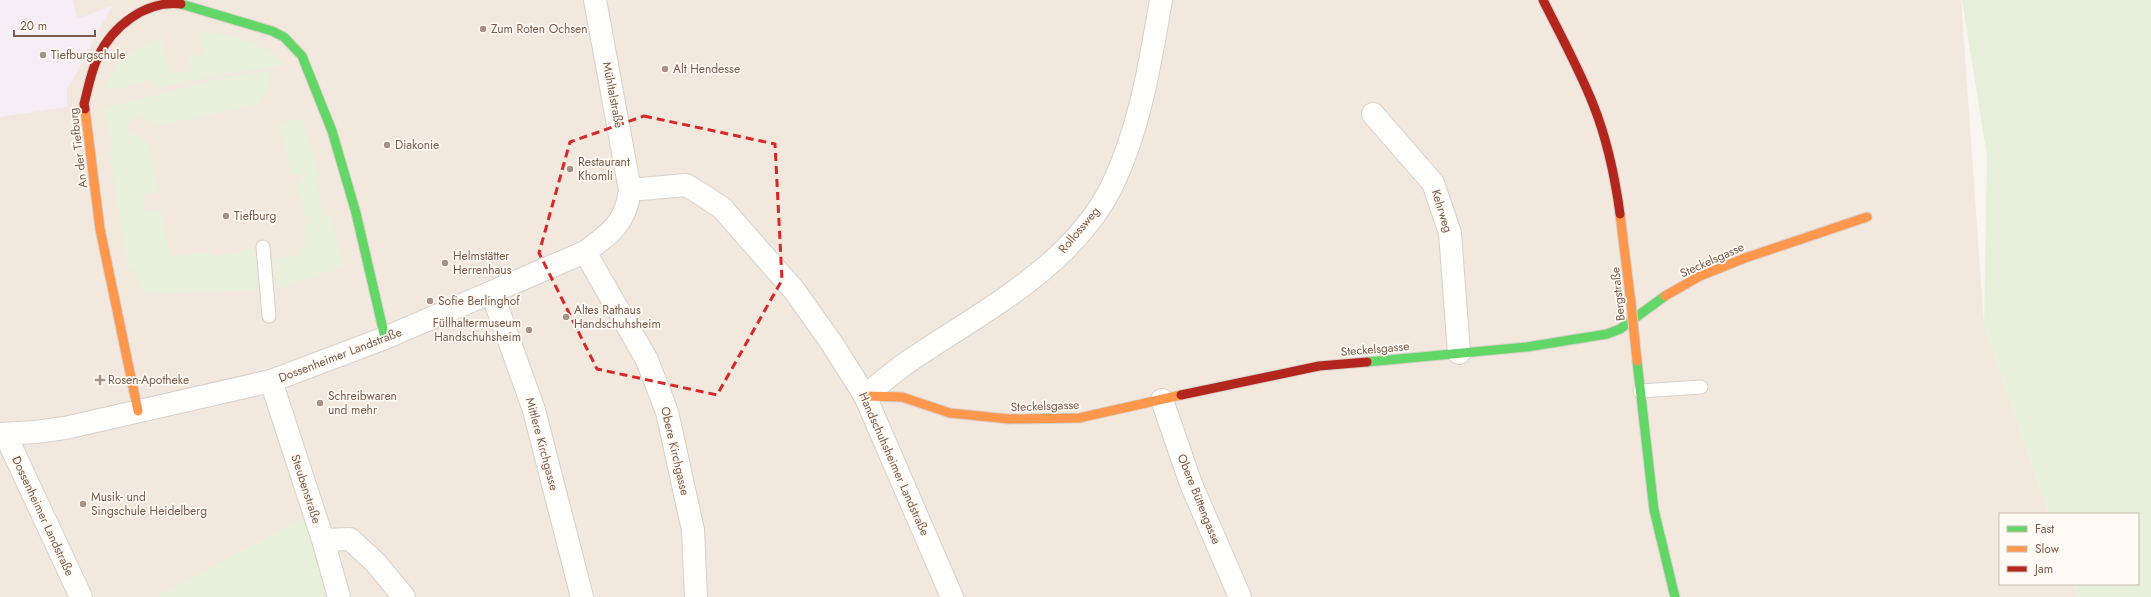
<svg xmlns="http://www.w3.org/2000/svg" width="2151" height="597" viewBox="0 0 2151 597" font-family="Jost,sans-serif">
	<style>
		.residential { fill: #f2e8de }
		.education { fill: #f6eef6 }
		.green { fill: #e7f0db }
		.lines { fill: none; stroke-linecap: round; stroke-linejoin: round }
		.lane-casing { stroke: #d7d1cb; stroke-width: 15 }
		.street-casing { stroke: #d7d1cb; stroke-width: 24 }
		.fast-casing { stroke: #d9d2cb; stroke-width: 11 }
		.slow-casing { stroke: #d9d2cb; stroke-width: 11 }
		.jam-casing { stroke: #d9d2cb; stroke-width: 11 }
		.lane { stroke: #fefefd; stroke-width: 13 }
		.street { stroke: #fefefd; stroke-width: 22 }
		.fast { stroke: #63d668; stroke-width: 9 }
		.slow { stroke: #ff974d; stroke-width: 9 }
		.jam { stroke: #b3261e; stroke-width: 9 }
		.slow-bridge-casing { stroke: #d9d2cb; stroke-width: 11; stroke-linecap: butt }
		.slow-bridge { stroke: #ff974d; stroke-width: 9 }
		.marked { fill: none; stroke: #d62828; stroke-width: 3; stroke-dasharray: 8 5; stroke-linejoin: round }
		.poi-dot { fill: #a69286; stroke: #fffaf3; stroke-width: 1.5 }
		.labels { text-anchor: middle; stroke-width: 3.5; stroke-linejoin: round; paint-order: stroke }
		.poi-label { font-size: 12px; fill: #7a5c4d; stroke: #fffaf3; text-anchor: start }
		.street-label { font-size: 12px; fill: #7a5c4d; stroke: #fffaf3 }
	</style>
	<rect width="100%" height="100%" fill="#f9f5f0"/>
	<path class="residential" d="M0 0H1961L1984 325 2049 514H2000V584H2073L2078 597H0Z"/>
	<path class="education" d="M0 0H73L77 19 112 6 67 90V107L0 117Z"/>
	<path class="green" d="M1962 0H2151V597H2078L2073 584H2138V514H2049L1984 325 1987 156Z
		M199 32C228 33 265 41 284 65L225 74 156 88 153 79 114 90 104 88C121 55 129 53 161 36L170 75 191 70 188 58 204 54Z
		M269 71 271 82 259 104 158 126 137 113 126 129 148 143 158 192 142 195 145 212 161 210 170 256 213 252 214 256 228 254 230 251V254L244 252V249H254L257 290 155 294 140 290 134 269 128 270 109 146H112L104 108 227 77Z
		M302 117 320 178 316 180 323 214 330 216 344 266 277 290 274 258 297 257V250H305L306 241 304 225 311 224 310 217 303 218 302 202 295 184 302 182 300 173 293 174 278 126Z
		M305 517 325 597H156Z"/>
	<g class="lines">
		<defs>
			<path id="lane" d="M263 247 269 316
				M1640 391 1701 387"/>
			<path id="street" d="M1373 114 1433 183 1450 233 1459 353
				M630 190 686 185 701 194 722 208 794 290 833 345 865 396 952 597
				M585 252 647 360 667 412 693 530 696 597
				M492 293 534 410 582 597
				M271 381 323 540 339 597
				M865 396C878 385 891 374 905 364 977 314 1071 269 1112 186 1140 128 1150 64 1161 0
				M1162 400 1191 484 1240 597
				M0 434 36 432 65 428 271 381 385 338 585 252C610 234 626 223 630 190L595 0
				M5 434 81 597
				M323 540 350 539 375 562 404 597"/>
			<path id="fast" d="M181 4 272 31 284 37 302 56 332 131 356 213 385 338
				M1637 361 1654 510 1675 597
				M1367 362 1527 347 1607 334 1620 329 1665 296"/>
			<path id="slow" d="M85 109 100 229 138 411
				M1620 214 1631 303
				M1665 296 1700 276 1745 258 1867 217
				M865 396 902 397 950 413 1009 419 1079 418 1181 395"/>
			<path id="jam" d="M1543 0C1560 34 1579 69 1593 104 1607 139 1615 177 1620 214
				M85 109 84 104C88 89 91 71 98 57 112 27 145 0 181 4
				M1181 395 1319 366 1367 362"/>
		</defs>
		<use href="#lane" class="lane-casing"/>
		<use href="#street" class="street-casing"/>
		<use href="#fast" class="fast-casing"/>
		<use href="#slow" class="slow-casing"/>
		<use href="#jam" class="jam-casing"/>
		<use href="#lane" class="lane"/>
		<use href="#street" class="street"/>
		<use href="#fast" class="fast"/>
		<use href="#slow" class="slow"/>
		<use href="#jam" class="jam"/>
		<defs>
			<path id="slow-bridge" d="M1631 303 1637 361"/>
		</defs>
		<use href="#slow-bridge" class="slow-bridge-casing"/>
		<use href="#slow-bridge" class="slow-bridge"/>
	</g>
	<path class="marked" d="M644 116 775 144 782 280 717 395 597 369 539 253 570 142Z"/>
	<g class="poi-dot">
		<circle cx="483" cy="29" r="4"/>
		<circle cx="43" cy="55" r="4"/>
		<circle cx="665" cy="69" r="4"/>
		<circle cx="387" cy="145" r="4"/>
		<circle cx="570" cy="169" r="4"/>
		<circle cx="226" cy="216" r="4"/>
		<circle cx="445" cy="263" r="4"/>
		<circle cx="430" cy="301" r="4"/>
		<circle cx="566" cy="317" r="4"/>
		<circle cx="529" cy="330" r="4"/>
		<path d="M98 374h4v4h4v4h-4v4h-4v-4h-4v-4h4z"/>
		<circle cx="320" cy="403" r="4"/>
		<circle cx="83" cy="504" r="4"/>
	</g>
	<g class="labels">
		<g class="poi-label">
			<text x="491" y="33">Zum Roten Ochsen</text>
			<text x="51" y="59">Tiefburgschule</text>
			<text x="673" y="73">Alt Hendesse</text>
			<text x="395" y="149">Diakonie</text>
			<text x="578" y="166">Restaurant<tspan x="578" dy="14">Khomli</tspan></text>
			<text x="234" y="220">Tiefburg</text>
			<text x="453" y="260">Helmstätter<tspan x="453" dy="14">Herrenhaus</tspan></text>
			<text x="438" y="305">Sofie Berlinghof</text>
			<text x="574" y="314">Altes Rathaus<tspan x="574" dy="14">Handschuhsheim</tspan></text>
			<text x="521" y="327" text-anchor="end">Füllhaltermuseum<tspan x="521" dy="14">Handschuhsheim</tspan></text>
			<text x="108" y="384">Rosen-Apotheke</text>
			<text x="328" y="400">Schreibwaren<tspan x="328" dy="14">und mehr</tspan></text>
			<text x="91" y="501">Musik- und<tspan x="91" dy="14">Singschule Heidelberg</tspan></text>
		</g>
		<g class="street-label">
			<text transform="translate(613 95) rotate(79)" y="4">Mühltalstraße</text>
			<text transform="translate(78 148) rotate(-97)" y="4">An der Tiefburg</text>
			<text transform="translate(1442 211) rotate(73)" y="4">Kehrweg</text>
			<text transform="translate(1079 230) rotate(-50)" y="4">Rollossweg</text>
			<text transform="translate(1712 260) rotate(-24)" y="4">Steckelsgasse</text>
			<text transform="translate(1618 294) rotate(-96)" y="4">Bergstraße</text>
			<text transform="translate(1375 349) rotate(-5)" y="4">Steckelsgasse</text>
			<text transform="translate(340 355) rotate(-21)" y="4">Dossenheimer Landstraße</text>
			<text transform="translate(1045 406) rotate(-2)" y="4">Steckelsgasse</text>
			<text transform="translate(542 444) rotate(75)" y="4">Mittlere Kirchgasse</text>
			<text transform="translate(675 451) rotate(77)" y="4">Obere Kirchgasse</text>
			<text transform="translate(894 464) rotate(66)" y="4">Handschuhsheimer Landstraße</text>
			<text transform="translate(306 489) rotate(72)" y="4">Steubenstraße</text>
			<text transform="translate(1199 499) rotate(68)" y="4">Obere Büttengasse</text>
			<text transform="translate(43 516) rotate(65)" y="4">Dossenheimer Landstraße</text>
		</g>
	</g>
	<rect x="1999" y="513" width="140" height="72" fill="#fffaf3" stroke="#cabbb1"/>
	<rect x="2007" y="526" width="20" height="6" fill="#63d668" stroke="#cabbb1"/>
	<text x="2035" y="533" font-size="12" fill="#7a5c4d">Fast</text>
	<rect x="2007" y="546" width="20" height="6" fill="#ff974d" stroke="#cabbb1"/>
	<text x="2035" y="553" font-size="12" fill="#7a5c4d">Slow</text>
	<rect x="2007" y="566" width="20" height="6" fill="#b3261e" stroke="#cabbb1"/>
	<text x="2035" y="573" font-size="12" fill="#7a5c4d">Jam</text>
	<path d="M14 30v6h81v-6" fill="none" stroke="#7a5c4d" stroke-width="2"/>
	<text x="20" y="30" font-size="12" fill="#7a5c4d" stroke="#fffaf3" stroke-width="3" paint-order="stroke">20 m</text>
</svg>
